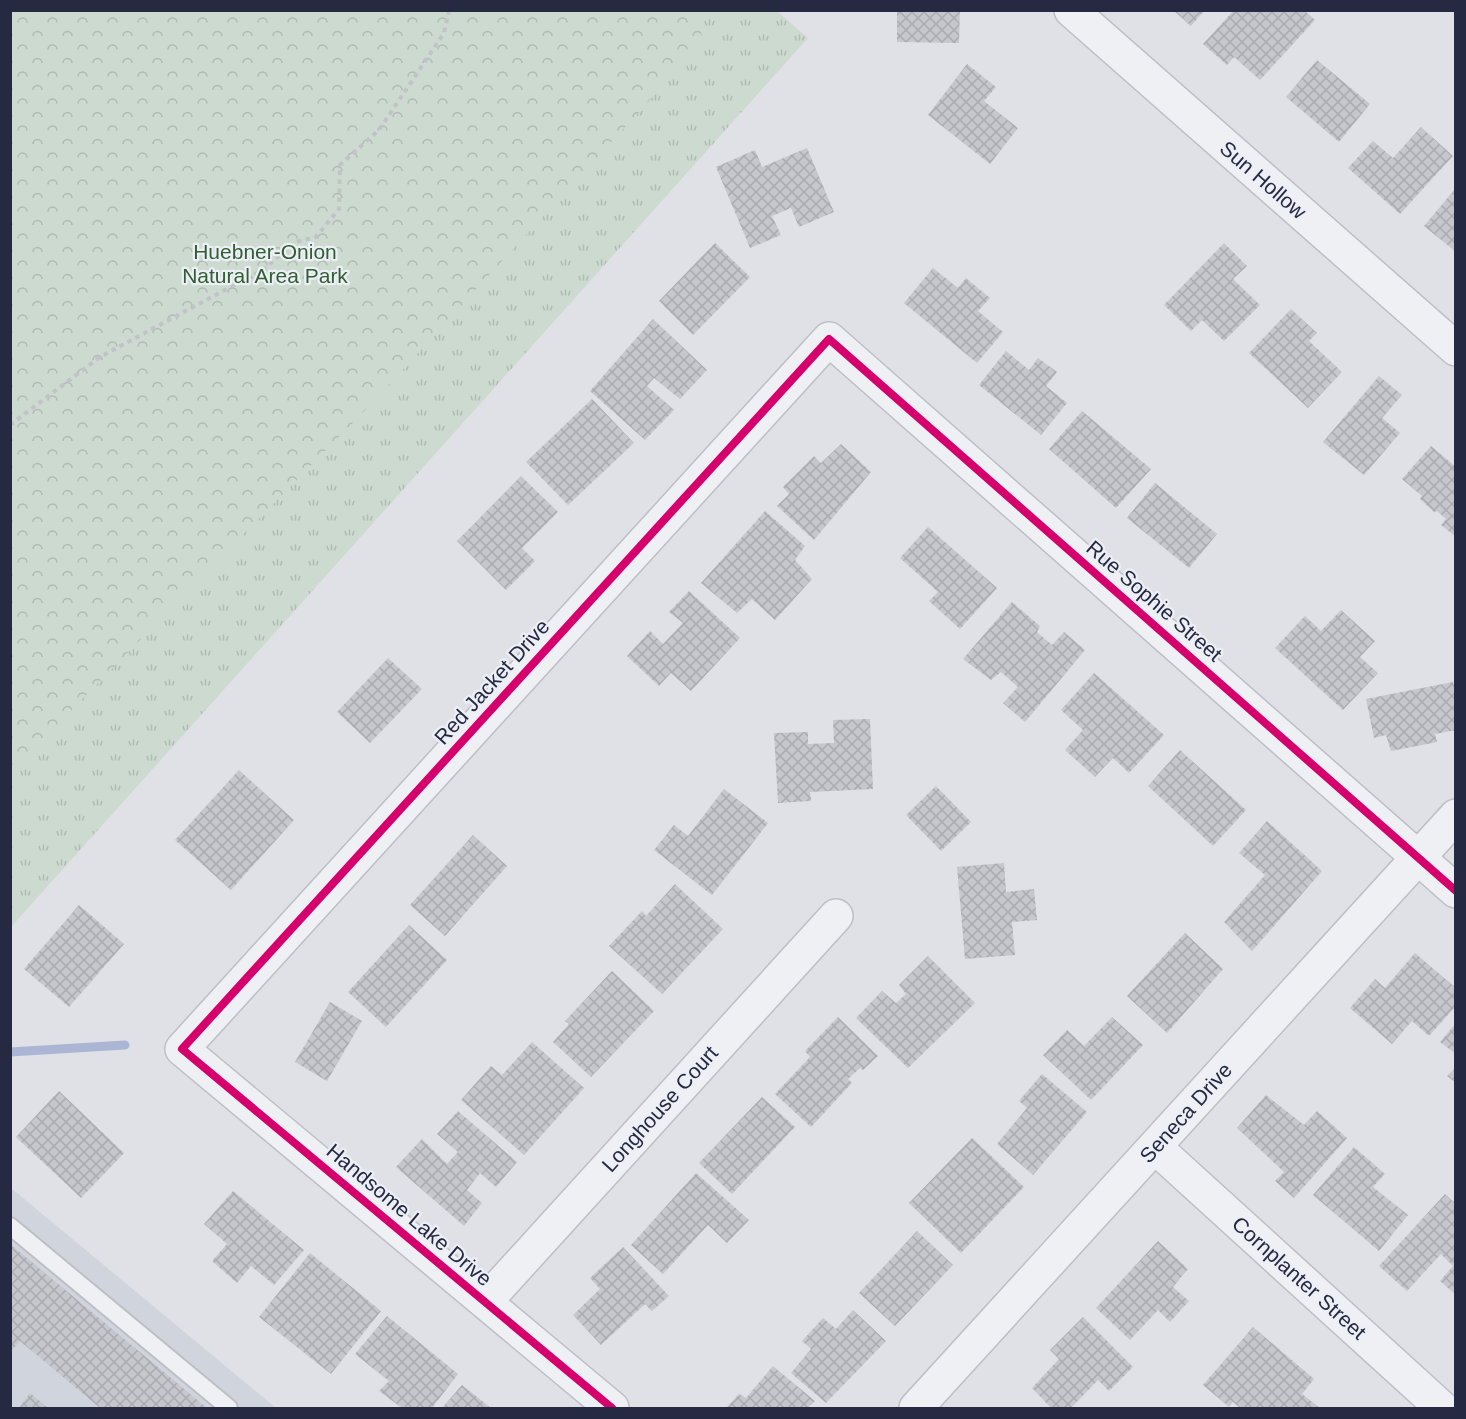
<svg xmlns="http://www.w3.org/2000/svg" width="1466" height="1419" viewBox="0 0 1466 1419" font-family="Arial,sans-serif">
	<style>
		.built { fill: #d0d4dd }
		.grass { fill: url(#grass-tufts) }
		.forest { fill: url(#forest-crowns) }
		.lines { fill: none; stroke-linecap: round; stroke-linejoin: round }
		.stream { stroke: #abb6d4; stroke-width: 9 }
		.building { fill: url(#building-cross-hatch) }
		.service-casing { stroke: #bebfc4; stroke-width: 20 }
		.minor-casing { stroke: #bebfc4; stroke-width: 36 }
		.path { stroke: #c2c2c9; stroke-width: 4; stroke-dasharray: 4.5 4.5; stroke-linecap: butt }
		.service { stroke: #eff0f3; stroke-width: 16 }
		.minor { stroke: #eff0f3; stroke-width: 33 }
		.cycleway-casing { stroke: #edeff6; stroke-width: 11 }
		.cycleway { stroke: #d6006c; stroke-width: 8 }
		.labels { text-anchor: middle; stroke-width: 4.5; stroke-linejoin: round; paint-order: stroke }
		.street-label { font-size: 21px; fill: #252941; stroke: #edeff6 }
		.park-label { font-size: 21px; fill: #315e32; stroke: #edeff6 }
	</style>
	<defs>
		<pattern id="grass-tufts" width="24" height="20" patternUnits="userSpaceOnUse" patternTransform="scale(1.5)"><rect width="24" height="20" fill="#cddacf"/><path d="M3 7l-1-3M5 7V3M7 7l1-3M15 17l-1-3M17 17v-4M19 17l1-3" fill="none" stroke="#b0bbb3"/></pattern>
		<pattern id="forest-crowns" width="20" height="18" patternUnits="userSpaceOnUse" patternTransform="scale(1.5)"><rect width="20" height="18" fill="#cddacf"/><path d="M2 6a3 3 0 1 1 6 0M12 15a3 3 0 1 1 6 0" fill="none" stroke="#b0bbb3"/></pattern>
		<pattern id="building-cross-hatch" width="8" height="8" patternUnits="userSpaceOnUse" patternTransform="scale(1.5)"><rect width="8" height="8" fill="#c6c7cd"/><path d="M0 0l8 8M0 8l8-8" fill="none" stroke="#aaabb1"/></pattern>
	</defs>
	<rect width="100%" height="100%" fill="#e0e1e6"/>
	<path class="built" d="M11 1188 276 1408H11Z"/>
	<path class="grass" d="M11 11H777L808 38 11 927Z"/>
	<path class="forest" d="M11 10H700L702 43 373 402 11 772Z"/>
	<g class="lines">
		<path class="stream" d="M10 1052 125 1045"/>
	</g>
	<path class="building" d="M897 10H960L959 43 897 42Z
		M1173 10H1205L1191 26Z
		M1234 10H1304L1315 20 1260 80 1234 57 1227 65 1203 44Z
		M1317 60 1370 104 1339 142 1286 97Z
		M967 64 996 87 984 101 1018 128 990 164 928 115Z
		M1421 127 1453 156 1400 214 1348 168 1373 141 1393 158Z
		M807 148 834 212 799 227 791 208 772 216 781 235 750 248 716 167 755 150 762 167Z
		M1456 188V252L1424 226Z
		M715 243 750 277 693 335 659 301Z
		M1224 243 1247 266 1233 279 1260 305 1224 341 1202 320 1191 331 1164 305Z
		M933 268 958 288 966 278 990 298 978 311 1003 332 977 363 904 303Z
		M1291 309 1317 333 1309 341 1342 372 1308 408 1249 353Z
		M653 319 707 370 680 399 654 378 647 386 674 410 645 440 590 391Z
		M1006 351 1029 370 1038 358 1057 372 1046 386 1067 403 1041 435 979 385Z
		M1379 376 1402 395 1382 418 1400 433 1364 475 1323 442Z
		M592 399 634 443 568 505 526 462Z
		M1082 411 1151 469 1116 508 1049 449Z
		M841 444 871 472 814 540 777 506 789 494 783 487 814 456 821 463Z
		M1431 446 1456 467V537L1441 525 1446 519 1437 511 1434 512 1420 499 1422 496 1402 479Z
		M521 476 558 512 522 548 535 561 506 590 457 541Z
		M1155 483 1217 534 1189 568 1127 518Z
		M765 511 805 546 795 560 812 579 775 620 752 599 737 613 701 583Z
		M928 527 997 588 960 629 929 601 938 592 900 558Z
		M689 591 740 638 691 691 671 673 659 686 627 656 650 631 663 644 683 623 669 612Z
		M1012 602 1040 626 1037 632 1052 645 1064 632 1085 650 1025 722 1003 703 1018 687 1001 672 991 680 963 659Z
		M1341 610 1375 641 1360 657 1378 673 1343 710 1275 648 1305 616 1321 631Z
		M388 658 422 689 370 743 337 712Z
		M1094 673 1164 735 1129 773 1113 758 1095 777 1065 750 1083 730 1061 710Z
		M1453 682 1456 694V730L1435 734 1437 742 1391 751 1386 735 1374 738 1366 699Z
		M870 719 873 789 810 792 811 801 778 803 774 733 808 732V744L834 743 833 720Z
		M1180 750 1246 810 1213 846 1148 786Z
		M239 770 294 820 231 890 175 840Z
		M936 786 971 822 941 851 906 815Z
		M724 789 768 823 712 895 654 850 674 825 688 836Z
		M1267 821 1322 871 1252 951 1224 922 1265 875 1239 853Z
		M473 835 507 866 445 936 410 905Z
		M1004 863 1006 892 1034 889 1037 920 1012 922 1015 955 965 959 957 867Z
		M675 884 723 929 662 994 609 946 642 911 646 916Z
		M79 905 124 944 69 1007 24 969Z
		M409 925 447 960 386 1027 348 992Z
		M1185 933 1223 969 1167 1033 1127 996Z
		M1415 953 1456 988V1006L1429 1036 1412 1021 1392 1044 1350 1008 1375 979 1385 988Z
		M928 956 975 1003 908 1068 856 1018 882 991 896 1003 906 994 899 985Z
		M612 971 654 1011 591 1077 553 1042 569 1024 565 1021Z
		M330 1002 362 1021 327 1081 295 1062Z
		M838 1017 878 1056 863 1070 860 1068 848 1079 852 1083 811 1127 775 1094 810 1057 805 1051Z
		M1112 1017 1143 1045 1091 1100 1043 1055 1067 1030 1084 1046Z
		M1456 1023V1054L1440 1042Z
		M532 1042 584 1088 524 1155 461 1100 491 1066 502 1075Z
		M1456 1067V1083L1447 1076Z
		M1042 1074 1087 1112 1033 1175 997 1144 1027 1108 1019 1101Z
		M59 1091 124 1153 81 1198 16 1137Z
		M1266 1095 1304 1125 1317 1111 1347 1138 1294 1198 1275 1181 1284 1172 1237 1128Z
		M762 1097 795 1127 732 1194 699 1163Z
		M458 1111 517 1162 496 1187 480 1173 467 1190 482 1203 464 1226 396 1167 422 1139 447 1164 458 1152 437 1134Z
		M972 1138 1024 1187 961 1253 909 1203Z
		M1354 1147 1385 1174 1373 1187 1408 1215 1379 1251 1313 1195Z
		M696 1173 749 1220 727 1243 708 1225 663 1274 631 1245Z
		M233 1191 304 1250 274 1285 251 1266 237 1283 212 1261 227 1244 204 1224Z
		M1445 1194 1456 1204V1295L1440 1281 1453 1266 1441 1254 1407 1291 1379 1266Z
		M917 1231 953 1265 895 1326 859 1293Z
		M1158 1241 1188 1269 1173 1287 1189 1301 1170 1322 1158 1310 1130 1340 1096 1308Z
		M10 1244 207 1408H100L20 1341 10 1352Z
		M623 1247 669 1296 652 1311 645 1304 601 1345 573 1315 600 1289 590 1278Z
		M310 1253 381 1311 331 1374 259 1317Z
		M853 1310 886 1341 826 1403 791 1373 811 1349 802 1341 823 1318 836 1329Z
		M387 1316 458 1374 432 1408H402L379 1391 389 1381 355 1354Z
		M1083 1317 1133 1367 1109 1391 1098 1380 1071 1408H1051L1032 1388 1059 1359 1050 1350Z
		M1253 1327 1314 1379 1302 1394 1320 1408H1240L1233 1402 1229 1407 1203 1385Z
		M773 1366 815 1401 808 1408H726L739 1394 746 1398Z
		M462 1385 491 1408H442Z
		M30 1393 48 1408H19Z"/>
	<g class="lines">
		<defs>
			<path id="service" d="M10 1226 229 1408"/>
			<path id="minor" d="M1071 10 1456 349
				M1155 1147 1442 1408
				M485 1302 836 916
				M612 1408 182 1049 829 339 1456 891
				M916 1408 1456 816"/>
		</defs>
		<use href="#service" class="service-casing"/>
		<use href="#minor" class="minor-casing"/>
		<path class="path" d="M10 425 100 357 264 269 295 242 316 237 339 209 340 165 379 130 444 33 449 10"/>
		<use href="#service" class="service"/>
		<use href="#minor" class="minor"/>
		<defs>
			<path id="cycleway" d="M612 1408 182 1049 829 339 1456 891"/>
		</defs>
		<use href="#cycleway" class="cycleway-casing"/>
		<use href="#cycleway" class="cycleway"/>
	</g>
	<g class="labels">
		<g class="street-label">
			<text transform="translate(1263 180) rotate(41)" y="7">Sun Hollow</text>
			<text transform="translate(1154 601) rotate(41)" y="7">Rue Sophie Street</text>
			<text transform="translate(492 682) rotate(-48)" y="7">Red Jacket Drive</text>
			<text transform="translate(660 1109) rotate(-48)" y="7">Longhouse Court</text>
			<text transform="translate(1186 1113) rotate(-48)" y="7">Seneca Drive</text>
			<text transform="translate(409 1215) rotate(40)" y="7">Handsome Lake Drive</text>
			<text transform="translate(1299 1278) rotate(42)" y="7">Cornplanter Street</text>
		</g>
		<g class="park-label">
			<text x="265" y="259">Huebner-Onion<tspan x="265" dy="24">Natural Area Park</tspan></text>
		</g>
	</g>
	<rect width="1466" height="1419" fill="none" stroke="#252941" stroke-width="24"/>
</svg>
